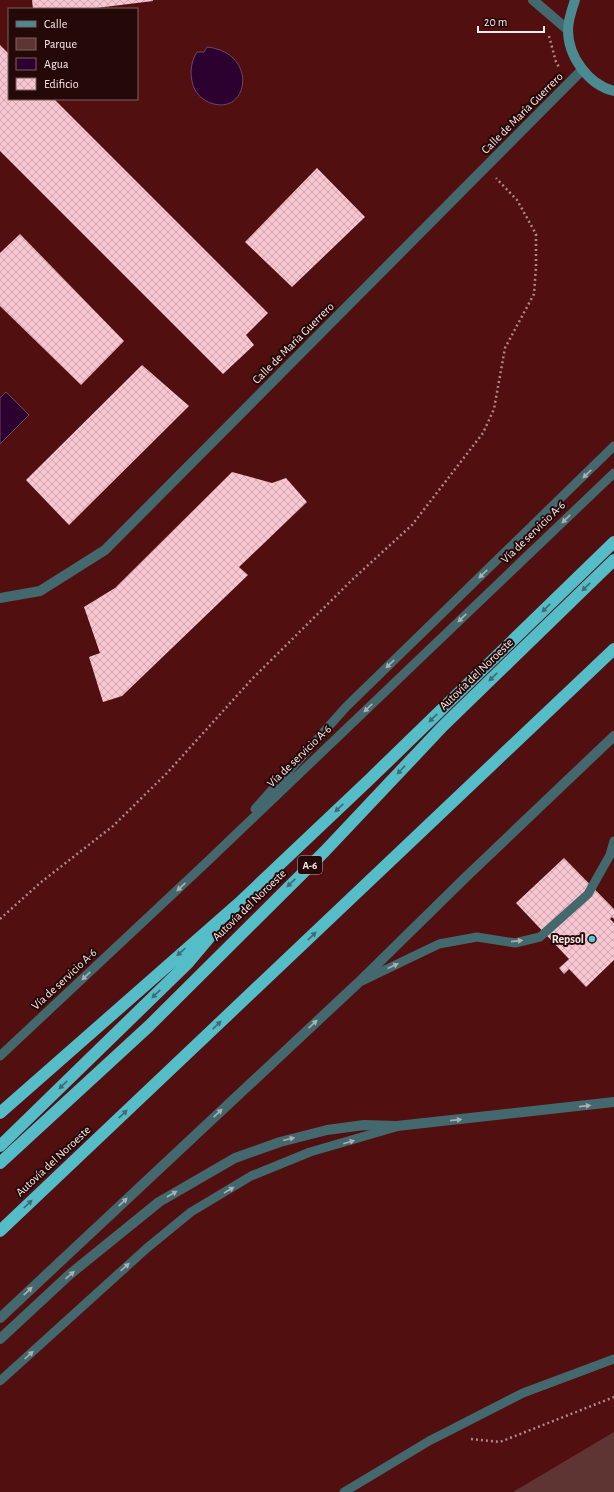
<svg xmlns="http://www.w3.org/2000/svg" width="614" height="1492" viewBox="0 0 614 1492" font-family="'Alegreya Sans',sans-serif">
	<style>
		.park { fill: #5e3532 }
		.water { fill: #2c012f; stroke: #6a4767 }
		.building { fill: url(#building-cross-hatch) }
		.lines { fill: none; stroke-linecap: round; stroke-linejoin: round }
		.path { stroke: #ae8685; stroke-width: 2.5; stroke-dasharray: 2 3; stroke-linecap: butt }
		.lane { stroke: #43686d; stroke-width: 9 }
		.street { stroke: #43686d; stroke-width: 10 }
		.secondary { stroke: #4c8a92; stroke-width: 10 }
		.highway { stroke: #55bdc8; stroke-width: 12 }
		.oneway { fill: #a9b0b1 }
		.oneway2 { fill: #3f6c72 }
		.poi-dot { fill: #52cbd9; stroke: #250908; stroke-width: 1.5 }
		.labels { text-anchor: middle; stroke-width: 4; stroke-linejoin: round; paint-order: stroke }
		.shield { fill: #250908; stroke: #bca7a6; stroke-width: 1 }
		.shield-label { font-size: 11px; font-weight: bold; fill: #fcebe9 }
		.street-label { font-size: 12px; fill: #fcebe9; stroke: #250908 }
		.poi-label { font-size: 12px; font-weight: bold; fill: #fcebe9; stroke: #250908; text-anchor: end }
	</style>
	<defs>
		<pattern id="building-cross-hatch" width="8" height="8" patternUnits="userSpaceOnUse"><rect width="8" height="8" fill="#f8c6d0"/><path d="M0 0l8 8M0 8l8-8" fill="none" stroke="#cda6ae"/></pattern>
	</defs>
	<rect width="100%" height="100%" fill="#510f0f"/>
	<path class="park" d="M614 1432V1492H513Z"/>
	<path class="water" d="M207 47C257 52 250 113 214 104 206 102 199 97 195 90 189 78 190 62 197 52H204Z
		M6 392 29 415 0 444V398Z"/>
	<path class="building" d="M32 0H153V1L88 9H33Z
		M0 45 9 54V99H54L268 313 246 335 254 345 223 374 0 151Z
		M317 168 365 217 292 287 245 242Z
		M20 234 124 341 81 385 0 306V253Z
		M142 365 189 406 69 525 26 480Z
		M232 472 272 483 286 478 307 502 239 567 248 575 122 696 103 702 89 657 100 653 84 607 115 588Z
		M564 858 614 909V919L612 917 610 919 614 923V960L586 987 569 969 564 974 559 968 569 959 516 903Z"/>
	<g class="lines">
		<path class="path" d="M549 36 556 62 560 69
			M0 919 40 883 113 826 167 773 252 679 354 578 412 525 483 433 494 409 505 348 534 294 536 267V234L517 200 496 178
			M471 1439 500 1442 614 1397"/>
		<path class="lane" d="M255 809 346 707 614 446
			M362 981 439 944 477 937 515 943 540 937 588 894 610 855 614 841
			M0 1056 209 860 614 473
			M0 1381 147 1248 191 1212 251 1176 310 1152 396 1127
			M344 1492 429 1441 523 1393 614 1359"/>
		<path class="street" d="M533 0 568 30
			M0 598 40 591 105 550 582 70
			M0 1318 358 983 467 876 614 736
			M0 1339 69 1275 159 1202 235 1158 280 1142 327 1130 364 1125 397 1126 614 1102"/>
		<path class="secondary" d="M575 0C572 9 568 20 568 30 568 57 589 85 614 91"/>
		<path class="highway" d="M0 1113 239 903 371 778 614 542
			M0 1146 188 963 215 931
			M0 1163 149 1026 325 851 443 726 614 560
			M0 1231 614 649"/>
	</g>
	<defs><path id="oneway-solid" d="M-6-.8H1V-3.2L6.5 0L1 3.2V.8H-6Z"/></defs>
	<g class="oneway">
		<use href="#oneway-solid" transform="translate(587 474) rotate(136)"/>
		<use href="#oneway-solid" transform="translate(566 519) rotate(136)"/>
		<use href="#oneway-solid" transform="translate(483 574) rotate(136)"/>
		<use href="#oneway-solid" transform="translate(462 618) rotate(136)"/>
		<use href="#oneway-solid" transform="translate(390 664) rotate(136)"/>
		<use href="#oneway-solid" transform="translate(368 708) rotate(136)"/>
		<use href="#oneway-solid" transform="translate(181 887) rotate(137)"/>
		<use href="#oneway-solid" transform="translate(517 941) rotate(-6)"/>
		<use href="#oneway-solid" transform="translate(393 966) rotate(-25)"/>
		<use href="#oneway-solid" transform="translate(86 976) rotate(137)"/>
		<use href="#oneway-solid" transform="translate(313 1024) rotate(-43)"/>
		<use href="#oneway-solid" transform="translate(585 1106) rotate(-6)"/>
		<use href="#oneway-solid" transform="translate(218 1113) rotate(-43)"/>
		<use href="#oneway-solid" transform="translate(456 1120) rotate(-6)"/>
		<use href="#oneway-solid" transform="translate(289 1139) rotate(-14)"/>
		<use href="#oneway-solid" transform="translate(349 1142) rotate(-16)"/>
		<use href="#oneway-solid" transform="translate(229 1190) rotate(-31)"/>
		<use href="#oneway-solid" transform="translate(172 1194) rotate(-30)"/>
		<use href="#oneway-solid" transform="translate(123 1202) rotate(-43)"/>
		<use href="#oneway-solid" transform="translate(125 1267) rotate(-42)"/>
		<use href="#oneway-solid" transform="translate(70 1275) rotate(-41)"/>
		<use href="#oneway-solid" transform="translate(28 1291) rotate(-43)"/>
		<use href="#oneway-solid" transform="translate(29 1355) rotate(-42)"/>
	</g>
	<g class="oneway2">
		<use href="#oneway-solid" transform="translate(586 587) rotate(136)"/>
		<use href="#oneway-solid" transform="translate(546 608) rotate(136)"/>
		<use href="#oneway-solid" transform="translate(493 677) rotate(136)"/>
		<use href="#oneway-solid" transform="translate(433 718) rotate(136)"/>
		<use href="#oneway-solid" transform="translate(401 770) rotate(133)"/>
		<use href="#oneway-solid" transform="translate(339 808) rotate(137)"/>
		<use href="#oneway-solid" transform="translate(291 883) rotate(136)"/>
		<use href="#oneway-solid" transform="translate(312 936) rotate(-43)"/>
		<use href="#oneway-solid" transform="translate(181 952) rotate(138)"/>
		<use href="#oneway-solid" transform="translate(156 994) rotate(136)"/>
		<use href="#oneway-solid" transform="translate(217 1025) rotate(-43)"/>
		<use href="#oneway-solid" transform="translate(63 1085) rotate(136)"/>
		<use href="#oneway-solid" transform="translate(123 1114) rotate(-43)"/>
		<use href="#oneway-solid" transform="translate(28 1204) rotate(-43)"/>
	</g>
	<circle class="poi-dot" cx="592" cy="939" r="4"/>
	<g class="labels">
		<rect class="shield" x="298" y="856" width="24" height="18" rx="3"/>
		<g class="shield-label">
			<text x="310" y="869">A-6</text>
		</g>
		<g class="street-label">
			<text transform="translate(522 113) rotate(-45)" y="4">Calle de María Guerrero</text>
			<text transform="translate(293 343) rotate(-45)" y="4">Calle de María Guerrero</text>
			<text transform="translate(533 532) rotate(-44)" y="4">Vía de servicio A-6</text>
			<text transform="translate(476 674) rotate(-44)" y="4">Autovía del Noroeste</text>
			<text transform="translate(299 756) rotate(-44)" y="4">Vía de servicio A-6</text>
			<text transform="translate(249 905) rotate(-44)" y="4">Autovía del Noroeste</text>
			<text transform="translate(64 979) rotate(-43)" y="4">Vía de servicio A-6</text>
			<text transform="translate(53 1161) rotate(-43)" y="4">Autovía del Noroeste</text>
		</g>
		<g class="poi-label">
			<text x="584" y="943">Repsol</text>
		</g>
	</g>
	<rect x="8" y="8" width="130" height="92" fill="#250908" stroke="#7b6362"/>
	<rect x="16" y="21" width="20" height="6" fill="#4c8a92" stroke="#7b6362"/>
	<text x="44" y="28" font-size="12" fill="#fcebe9">Calle</text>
	<rect x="16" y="38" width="20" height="12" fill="#5e3532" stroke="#7b6362"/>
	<text x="44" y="48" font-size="12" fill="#fcebe9">Parque</text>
	<rect x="16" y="58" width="20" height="12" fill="#2c012f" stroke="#7b6362"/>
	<text x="44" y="68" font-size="12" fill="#fcebe9">Agua</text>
	<rect x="16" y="78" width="20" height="12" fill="url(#building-cross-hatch)" stroke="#7b6362"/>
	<text x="44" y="88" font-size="12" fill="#fcebe9">Edificio</text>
	<path d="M478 26v6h66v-6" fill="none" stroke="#fcebe9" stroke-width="2"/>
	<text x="484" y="26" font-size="12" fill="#fcebe9" stroke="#250908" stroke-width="3" paint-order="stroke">20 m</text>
</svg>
